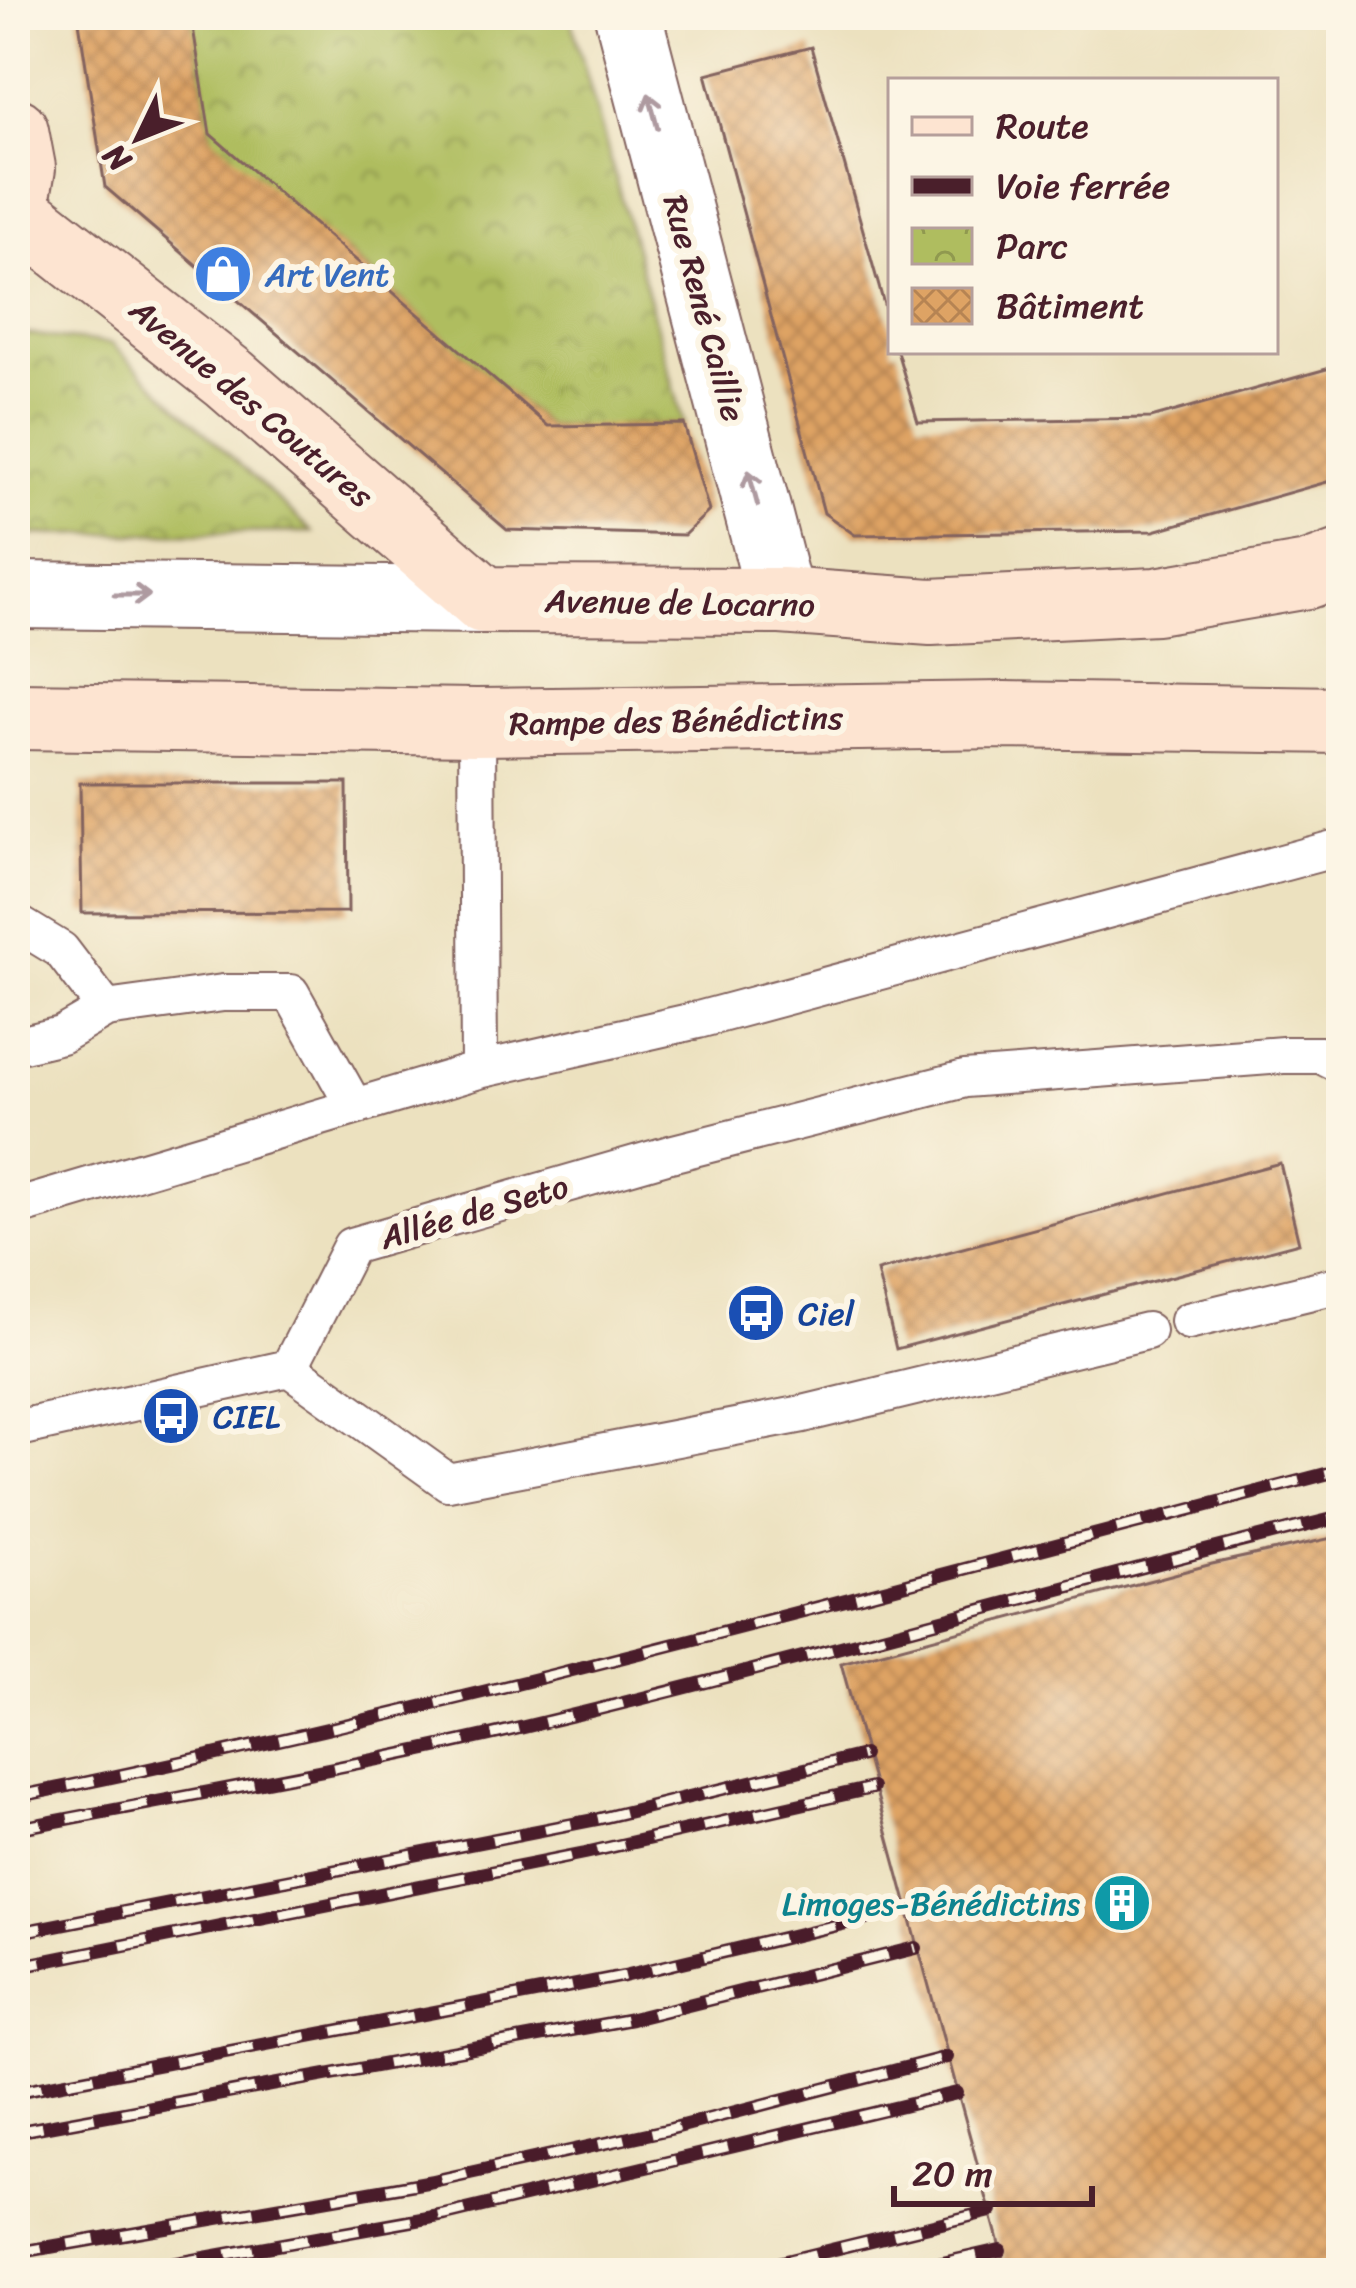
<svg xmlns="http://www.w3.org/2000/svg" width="1356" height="2288" viewBox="0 0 1356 2288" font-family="Sriracha,sans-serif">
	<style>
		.park { fill: url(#park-crowns); stroke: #7c6e45; stroke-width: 3 }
		.building { fill: url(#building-cross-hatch) }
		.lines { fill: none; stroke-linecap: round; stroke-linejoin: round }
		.lane-casing { stroke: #83635f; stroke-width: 40 }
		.street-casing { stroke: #83635f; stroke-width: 70 }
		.secondary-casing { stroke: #83635f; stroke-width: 70 }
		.lane { stroke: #fff; stroke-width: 36 }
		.street { stroke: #fff; stroke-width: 66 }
		.secondary { stroke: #fde4d1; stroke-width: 66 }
		.rail-casing { stroke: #4a1f2b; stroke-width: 14 }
		.rail { stroke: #fcf5e5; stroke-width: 9; stroke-dasharray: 27; stroke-linecap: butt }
		.oneway { stroke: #ae9aa0 }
		.labels { text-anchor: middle; stroke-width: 12; stroke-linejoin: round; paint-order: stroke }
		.shop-label { font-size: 33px; fill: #366cbe; stroke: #fcf5e5; text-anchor: start }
		.street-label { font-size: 33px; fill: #4a1f2b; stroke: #fcf5e5 }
		.transit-label { font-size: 33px; fill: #164399; stroke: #fcf5e5; text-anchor: start }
		.culture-label { font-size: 33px; fill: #0d838f; stroke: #fcf5e5; text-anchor: end }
	</style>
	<defs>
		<pattern id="park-crowns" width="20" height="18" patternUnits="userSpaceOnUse" patternTransform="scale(3)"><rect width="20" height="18" fill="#afbd5f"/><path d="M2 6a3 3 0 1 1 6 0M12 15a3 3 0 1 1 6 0" fill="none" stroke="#90994f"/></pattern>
		<pattern id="building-cross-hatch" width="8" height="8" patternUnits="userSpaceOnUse" patternTransform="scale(3)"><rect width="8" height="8" fill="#dea364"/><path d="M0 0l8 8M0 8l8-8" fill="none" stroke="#b68453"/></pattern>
	</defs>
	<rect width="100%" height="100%" fill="#fcf5e5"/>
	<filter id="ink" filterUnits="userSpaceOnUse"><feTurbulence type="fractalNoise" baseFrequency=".00833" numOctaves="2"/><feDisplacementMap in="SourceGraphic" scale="24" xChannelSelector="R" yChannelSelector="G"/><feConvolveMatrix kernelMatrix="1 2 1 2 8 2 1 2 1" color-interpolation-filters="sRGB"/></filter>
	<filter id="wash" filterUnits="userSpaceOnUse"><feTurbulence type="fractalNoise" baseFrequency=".004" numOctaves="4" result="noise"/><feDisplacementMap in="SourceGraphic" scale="48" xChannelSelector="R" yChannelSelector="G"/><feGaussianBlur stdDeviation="2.7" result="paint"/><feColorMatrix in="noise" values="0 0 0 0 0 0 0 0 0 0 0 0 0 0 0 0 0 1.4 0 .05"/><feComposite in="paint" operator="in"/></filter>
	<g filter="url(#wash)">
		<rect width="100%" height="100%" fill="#ece1bf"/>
		<path class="park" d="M191 15H570L684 424 622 425 577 438 576 425 547 426 337 244 214 155Z
			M15 333 111 344 312 532 15 535Z"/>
		<g id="blocks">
			<path class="building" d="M78 15H191L210 134 548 426 684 424 709 511 684 535 507 530 105 187Z
				M811 47 891 329V351H897L918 422 1151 418 1341 365V478L1154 531 855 535 824 513 706 74Z
				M80 783H347L348 912 82 913Z
				M1280 1163 1299 1243 896 1349 877 1271Z
				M1341 1536V2273H1007L841 1663 1212 1564Z"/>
		</g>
	</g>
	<g filter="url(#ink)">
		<use href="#blocks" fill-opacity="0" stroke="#83635f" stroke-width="3"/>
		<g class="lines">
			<defs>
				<path id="lane" d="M477 722 479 1070
					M15 922 61 950 106 1009 223 993H291L354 1106
					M15 1046 61 1035 106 1009
					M15 1208 479 1070 698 1020 1341 847
					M1188 1321 1341 1284
					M1147 1331 803 1414 448 1482 289 1368 351 1246 670 1154 965 1079 1283 1055H1321L1341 1065
					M15 1429 289 1368"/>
				<path id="street" d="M628 15 781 601
					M15 595 484 600"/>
				<path id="secondary" d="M15 131 22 168 15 207
					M15 210 230 379 484 600 781 601 931 612 1156 601 1308 575 1341 563
					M15 716 477 722 1004 715 1341 720"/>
			</defs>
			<use href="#lane" class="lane-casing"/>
			<use href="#street" class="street-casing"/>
			<use href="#secondary" class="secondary-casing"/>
			<use href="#lane" class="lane"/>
			<use href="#street" class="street"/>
			<use href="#secondary" class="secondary"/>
			<defs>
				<path id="rail" d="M15 1797C461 1707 900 1585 1341 1470
					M15 1829C193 1794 373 1764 549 1721 815 1658 1076 1581 1341 1517
					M15 1933 598 1819 863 1755
					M15 1967 585 1853 872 1788
					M15 2092 624 1976 905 1909
					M15 2132 632 2019 916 1948
					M15 2253 433 2181 670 2129 947 2057
					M120 2273 445 2215 957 2093
					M736 2273 991 2211
					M898 2273 1000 2250"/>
			</defs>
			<use href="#rail" class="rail-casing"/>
			<use href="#rail" class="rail"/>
		</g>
		<defs><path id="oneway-shaft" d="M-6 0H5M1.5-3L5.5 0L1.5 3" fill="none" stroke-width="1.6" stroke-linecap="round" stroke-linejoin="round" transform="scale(3)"/></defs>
		<g class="oneway">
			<use href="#oneway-shaft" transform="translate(653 111) rotate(-105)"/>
			<use href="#oneway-shaft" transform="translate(753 488) rotate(-105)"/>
			<use href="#oneway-shaft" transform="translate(132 595)"/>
		</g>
	</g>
	<defs>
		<symbol id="shop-disc" viewBox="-11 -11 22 22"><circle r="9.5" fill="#3f7fe0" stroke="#fcf5e5"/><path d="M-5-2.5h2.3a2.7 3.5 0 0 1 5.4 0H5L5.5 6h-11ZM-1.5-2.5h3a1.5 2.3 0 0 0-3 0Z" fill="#fff"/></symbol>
		<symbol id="bus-disc" viewBox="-11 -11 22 22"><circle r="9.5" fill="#1a4fb4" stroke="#fcf5e5"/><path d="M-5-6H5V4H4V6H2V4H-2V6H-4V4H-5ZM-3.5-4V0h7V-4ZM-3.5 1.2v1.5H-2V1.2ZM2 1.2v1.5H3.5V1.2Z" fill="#fff"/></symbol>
		<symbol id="building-disc" viewBox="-11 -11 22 22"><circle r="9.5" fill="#0f9aa8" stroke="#fcf5e5"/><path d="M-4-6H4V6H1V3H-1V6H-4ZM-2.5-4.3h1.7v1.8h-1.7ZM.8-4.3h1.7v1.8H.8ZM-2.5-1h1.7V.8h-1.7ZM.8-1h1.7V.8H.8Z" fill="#fff"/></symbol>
	</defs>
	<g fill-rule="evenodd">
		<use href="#shop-disc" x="190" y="241" width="66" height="66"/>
		<use href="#bus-disc" x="723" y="1280" width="66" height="66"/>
		<use href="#bus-disc" x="138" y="1383" width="66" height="66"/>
		<use href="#building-disc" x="1089" y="1870" width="66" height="66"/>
	</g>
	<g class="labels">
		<g class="shop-label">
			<text x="265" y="286">Art Vent</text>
		</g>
		<g class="street-label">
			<text transform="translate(705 308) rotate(75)" y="12">Rue René Caillie</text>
			<text transform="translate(252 402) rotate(40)" y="12">Avenue des Coutures</text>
			<text transform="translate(680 602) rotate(1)" y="12">Avenue de Locarno</text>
			<text transform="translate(676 720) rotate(-1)" y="12">Rampe des Bénédictins</text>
			<text transform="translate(474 1211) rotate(-16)" y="12">Allée de Seto</text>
		</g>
		<g class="transit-label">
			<text x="798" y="1325">Ciel</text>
			<text x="213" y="1428">CIEL</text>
		</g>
		<g class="culture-label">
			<text x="1080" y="1915">Limoges-Bénédictins</text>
		</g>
	</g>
	<rect width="1356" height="2288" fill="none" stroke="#fcf5e5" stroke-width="60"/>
	<rect x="888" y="78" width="390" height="276" fill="#fcf5e5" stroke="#b59f9b" stroke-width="3"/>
	<rect x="912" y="117" width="60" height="18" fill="#fde4d1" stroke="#b59f9b" stroke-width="3"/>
	<text x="996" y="138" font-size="36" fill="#4a1f2b">Route</text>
	<rect x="912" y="177" width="60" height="18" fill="#4a1f2b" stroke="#b59f9b" stroke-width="3"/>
	<text x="996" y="198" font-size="36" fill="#4a1f2b">Voie ferrée</text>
	<rect x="912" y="228" width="60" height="36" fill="url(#park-crowns)" stroke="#b59f9b" stroke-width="3"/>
	<text x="996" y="258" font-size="36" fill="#4a1f2b">Parc</text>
	<rect x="912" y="288" width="60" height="36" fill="url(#building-cross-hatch)" stroke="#b59f9b" stroke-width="3"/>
	<text x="996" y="318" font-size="36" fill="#4a1f2b">Bâtiment</text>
	<g transform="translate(138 138) rotate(227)" stroke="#fcf5e5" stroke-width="9" paint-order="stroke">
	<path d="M0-9L21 45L0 30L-21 45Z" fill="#4a1f2b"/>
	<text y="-18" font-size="33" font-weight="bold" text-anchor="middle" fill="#4a1f2b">N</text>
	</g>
	<path d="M894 2186v18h198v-18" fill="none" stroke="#4a1f2b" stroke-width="6"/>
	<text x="912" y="2186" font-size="36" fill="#4a1f2b" stroke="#fcf5e5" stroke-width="9" paint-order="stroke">20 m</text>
</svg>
